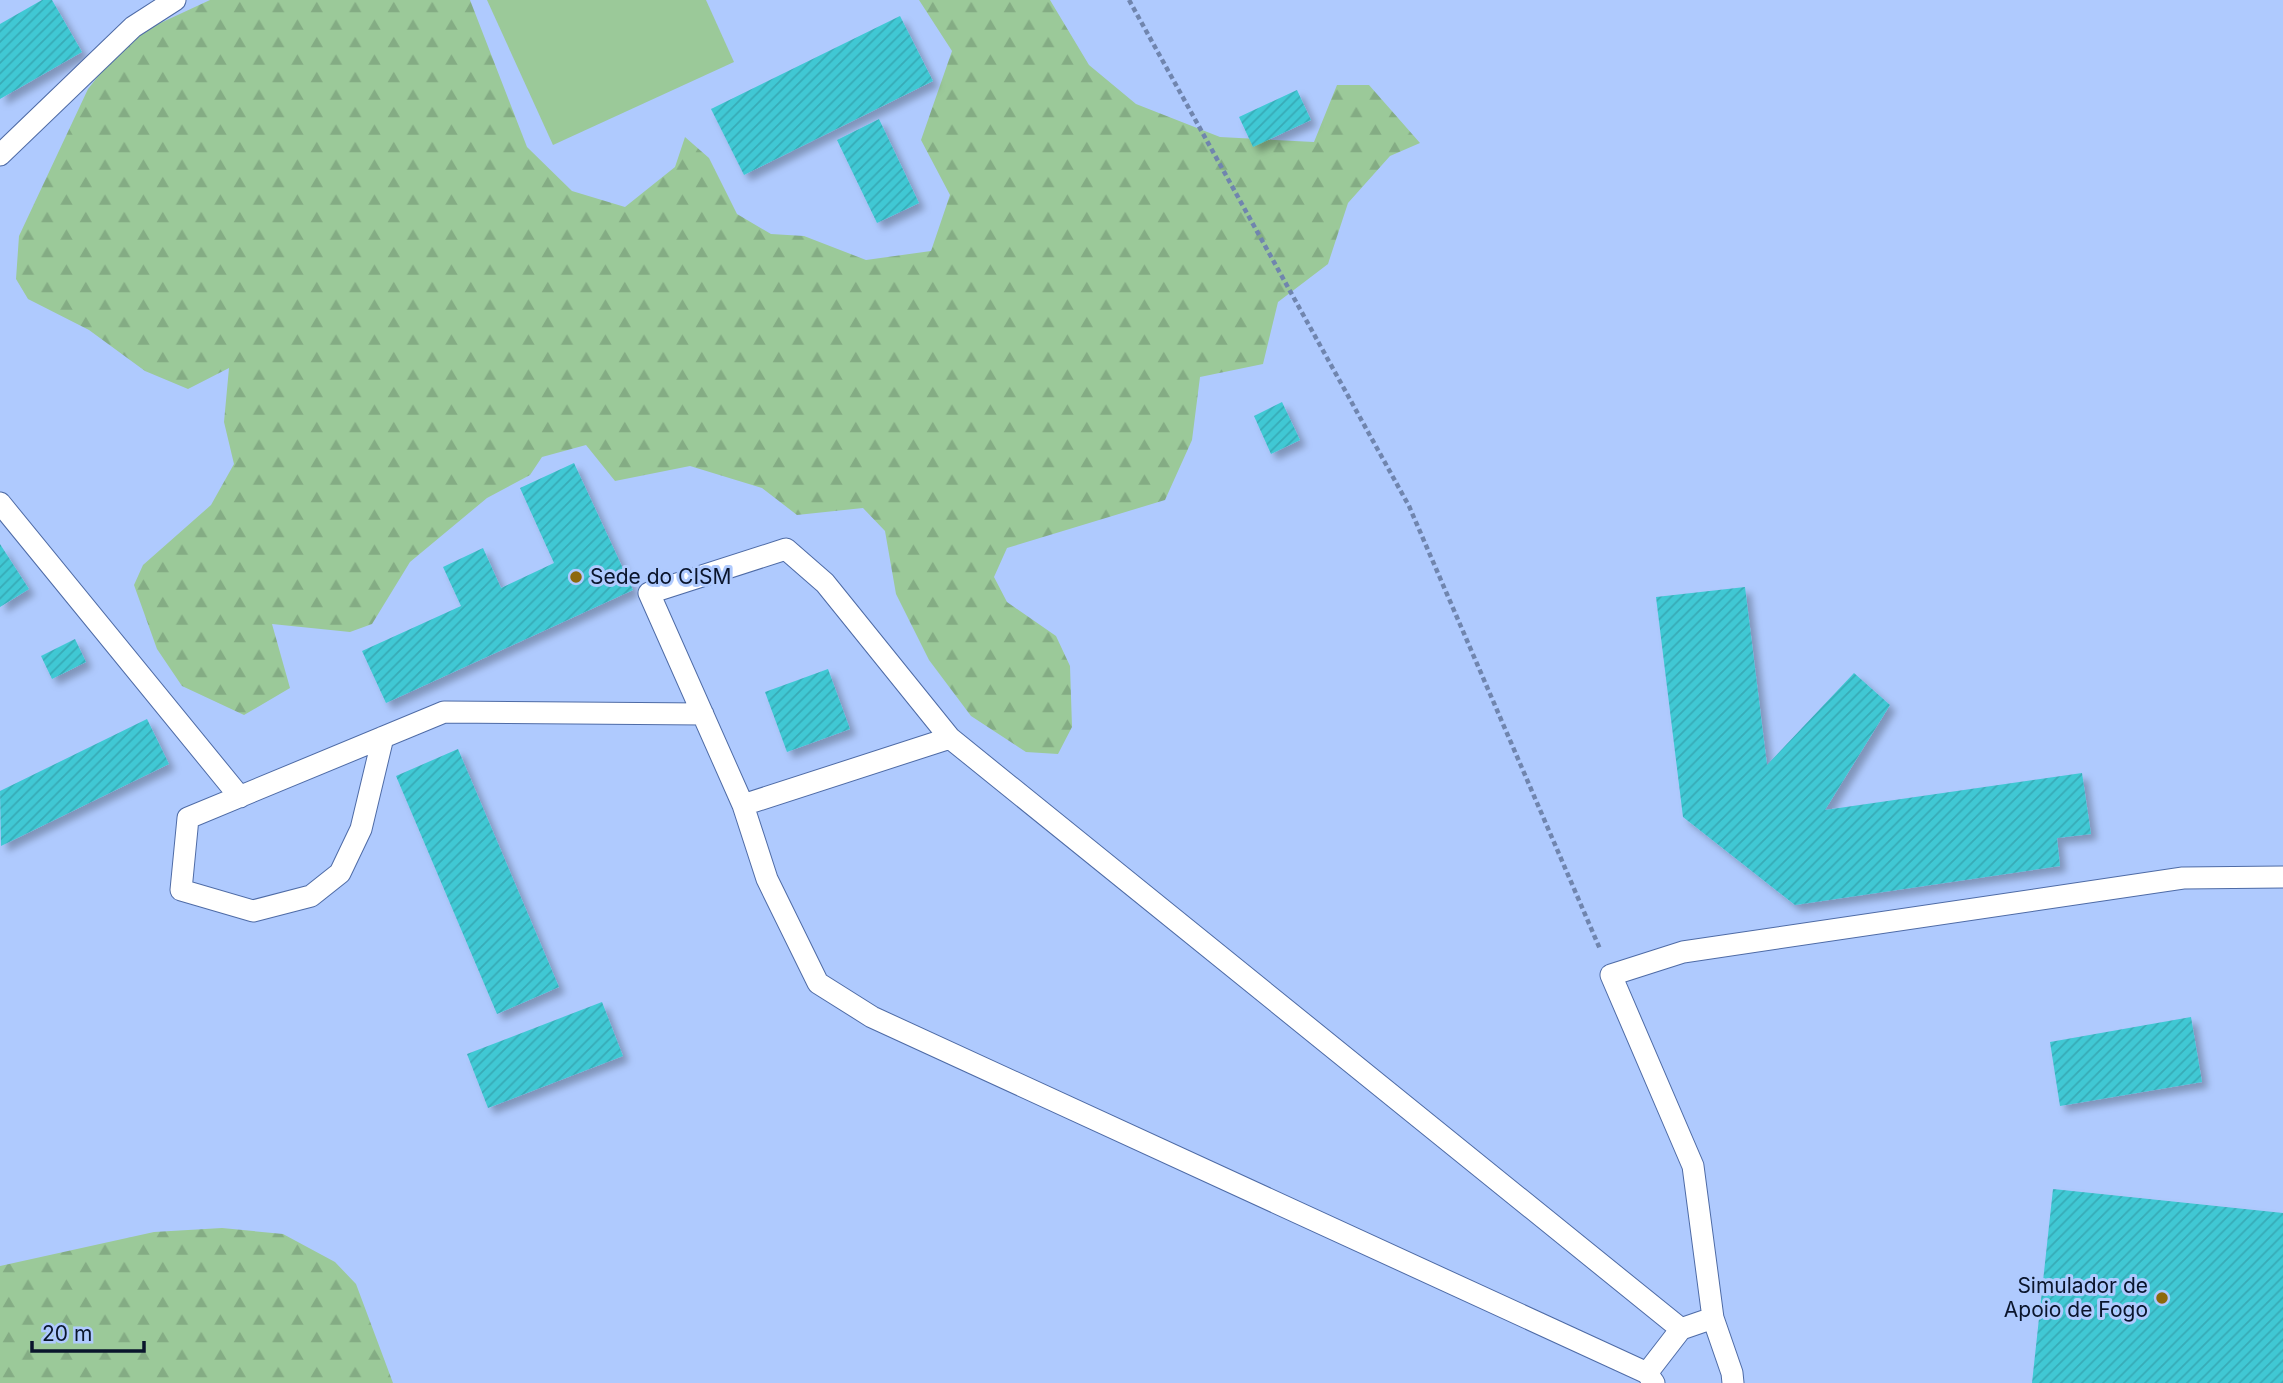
<svg xmlns="http://www.w3.org/2000/svg" width="2283" height="1383" viewBox="0 0 2283 1383" font-family="Inter,sans-serif">
	<style>
		.forest { fill: url(#forest-firs) }
		.pitch { fill: #9bc999 }
		.building { fill: url(#building-hatch); filter: url(#shadow) }
		.lines { fill: none; stroke-linecap: round; stroke-linejoin: round }
		.service-casing { stroke: #4e6ba6; stroke-width: 23 }
		.path { stroke: #7085ae; stroke-width: 4.5; stroke-dasharray: 5 3.5; stroke-linecap: butt }
		.service { stroke: #fff; stroke-width: 21 }
		.poi-dot { fill: #8d690c; stroke: #afcafe; stroke-width: 2.5 }
		.labels { text-anchor: middle; stroke-width: 6; stroke-linejoin: round; paint-order: stroke }
		.poi-label { font-size: 21px; fill: #0a152c; stroke: #afcafe; text-anchor: start }
	</style>
	<defs>
		<pattern id="forest-firs" width="22" height="20" patternUnits="userSpaceOnUse" patternTransform="scale(1.75)"><rect width="22" height="20" fill="#9bc999"/><path d="M5 1l3.5 6h-7zM16 11l3.5 6h-7z" fill="#84ac84"/></pattern>
		<pattern id="building-hatch" width="6" height="6" patternUnits="userSpaceOnUse" patternTransform="scale(1.75)"><rect width="6" height="6" fill="#40c8d4"/><path d="M-1 1l2-2M0 6l6-6M5 7l2-2" fill="none" stroke="#37abb6"/></pattern>
		<filter id="shadow"><feDropShadow dx="6" dy="6" stdDeviation="3.5" flood-color="#0004"/></filter>
	</defs>
	<rect width="100%" height="100%" fill="#afcafe"/>
	<path class="forest" d="M210 0H470L527 147 572 191 625 207 675 167 685 137 709 158 737 214 771 234 804 236 866 260 931 251 950 195 921 140 952 51 919 0H1050L1089 65 1136 104 1220 137 1314 142 1337 85H1369L1420 143 1390 156 1348 203 1328 264 1278 302 1263 364 1200 377 1192 440 1165 500 1007 548 994 577 1007 602 1056 636 1070 666 1072 727 1058 754 1026 752 971 716 929 660 896 594 885 531 863 508 797 515 762 488 690 466 615 481 586 445 542 457 530 475 487 498 410 562 372 624 350 632 272 624 290 688 244 715 182 686 157 649 134 585 143 565 211 505 234 464 224 422 229 368 188 389 145 371 89 330 28 299 16 279 19 236 88 89 128 38Z
		M222 1228 283 1234 335 1262 356 1284 393 1383H0V1266L154 1232Z"/>
	<path class="pitch" d="M487 0H706L734 62 553 145Z"/>
	<path class="building" d="M42 0H52L82 52 0 99V24Z
		M900 16 933 81 744 175 711 109Z
		M1297 90 1311 120 1253 147 1239 117Z
		M879 119 919 203 877 223 837 140Z
		M1282 402 1300 440 1271 454 1254 416Z
		M574 463 633 590 386 703 362 651 461 606 443 567 483 548 501 588 554 563 520 488Z
		M0 544 29 589 0 607Z
		M1745 587 1767 765 1854 673 1890 705 1825 810 2082 773 2091 834 2057 838 2060 866 1795 905 1683 817 1656 597Z
		M75 639 86 662 52 679 41 656Z
		M828 669 850 729 787 752 765 692Z
		M147 719 169 764 1 846 0 791Z
		M458 749 559 987 497 1014 396 776Z
		M602 1002 623 1056 488 1108 467 1054Z
		M2191 1017 2202 1082 2060 1106 2050 1042Z
		M2053 1189 2283 1213V1383H2032Z"/>
	<g class="lines">
		<defs>
			<path id="service" d="M0 155 133 27 175 0
				M0 503 240 797
				M383 737 361 829 340 873 311 896 253 911 181 890 188 818 444 712 703 714
				M950 738 825 583 786 549 649 593 743 805 767 879 818 983 872 1017 1647 1373 1654 1383
				M743 805 950 738 1681 1329
				M1647 1373 1681 1329 1713 1318
				M1733 1383 1732 1373 1713 1318 1693 1166 1611 975 1683 952 2183 878 2283 877"/>
		</defs>
		<use href="#service" class="service-casing"/>
		<path class="path" d="M1129 0 1409 506 1600 949"/>
		<use href="#service" class="service"/>
	</g>
	<g class="poi-dot">
		<circle cx="576" cy="577" r="7"/>
		<circle cx="2162" cy="1298" r="7"/>
	</g>
	<g class="labels">
		<g class="poi-label">
			<text x="590" y="584">Sede do CISM</text>
			<text x="2148" y="1293" text-anchor="end">Simulador de<tspan x="2148" dy="24">Apoio de Fogo</tspan></text>
		</g>
	</g>
	<path d="M32 1341v10h112v-10" fill="none" stroke="#0a152c" stroke-width="3.5"/>
	<text x="42" y="1341" font-size="21" fill="#0a152c" stroke="#afcafe" stroke-width="5" paint-order="stroke">20 m</text>
</svg>
